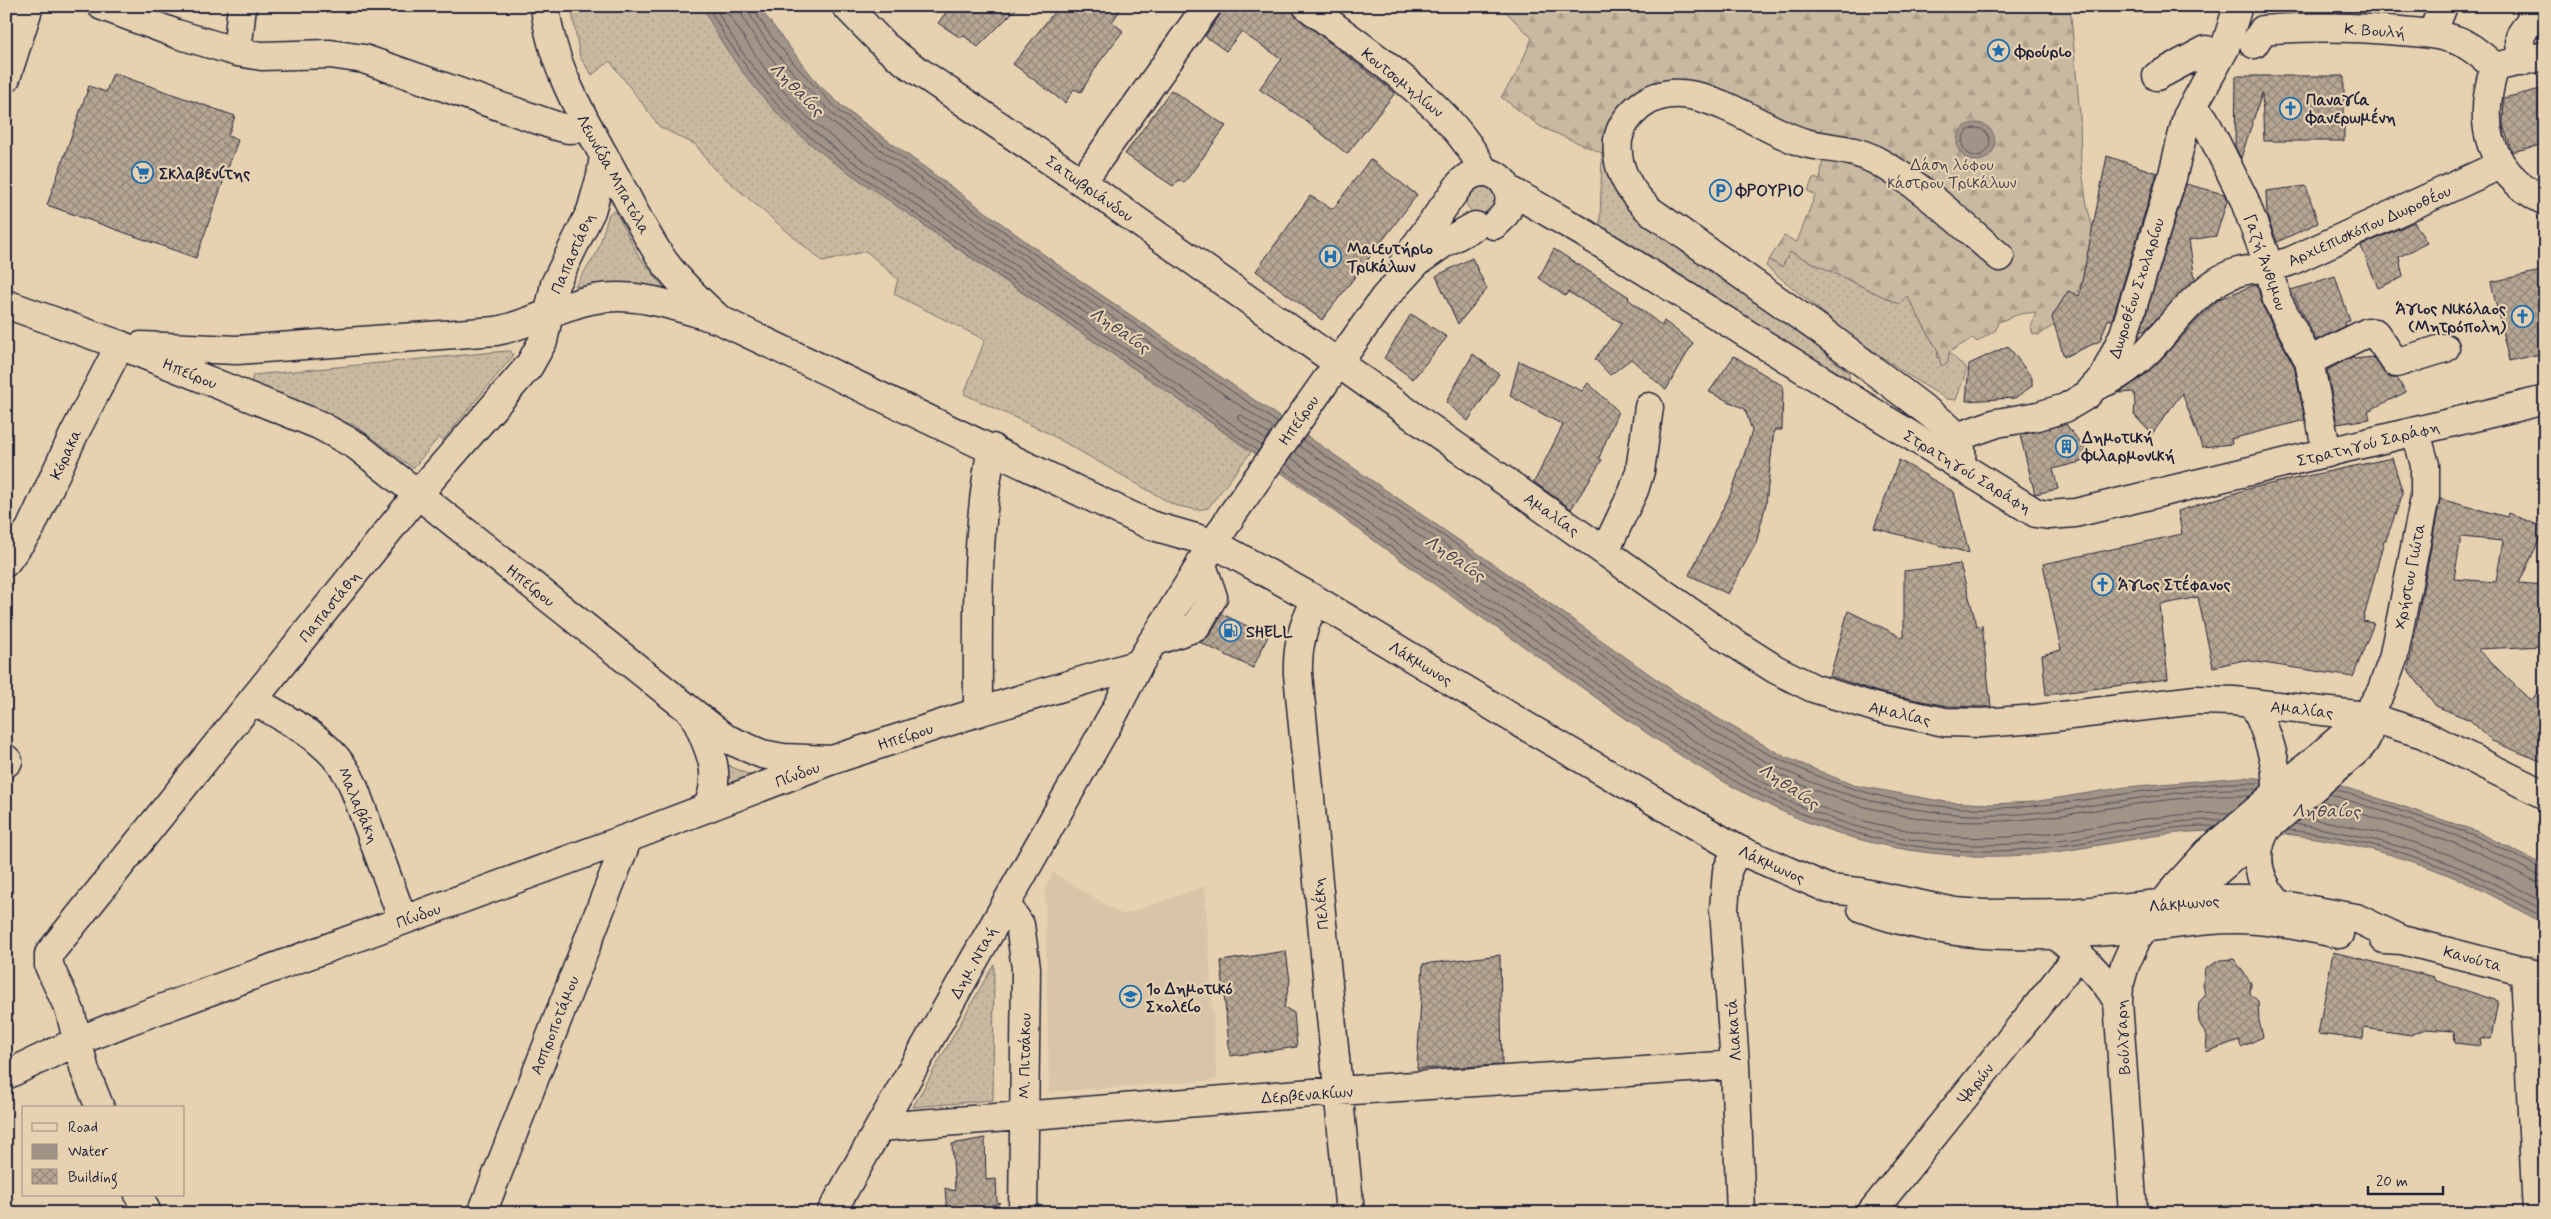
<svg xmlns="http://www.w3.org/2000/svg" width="2551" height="1219" viewBox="0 0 2551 1219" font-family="Mynerve,sans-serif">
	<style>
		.built { fill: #d8c5a8 }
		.grass { fill: url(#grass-dots); stroke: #766e6e }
		.forest { fill: url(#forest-firs); stroke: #766e6e }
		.water { fill: #a09387; stroke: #6e6669 }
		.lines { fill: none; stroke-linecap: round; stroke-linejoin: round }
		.shore { stroke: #544f59; stroke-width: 1 }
		.building { fill: url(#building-cross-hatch); stroke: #22223b; fill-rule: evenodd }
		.minor-casing { stroke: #22223b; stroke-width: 31 }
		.major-casing { stroke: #22223b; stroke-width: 31 }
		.minor { stroke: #e6d2b1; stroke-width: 28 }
		.major { stroke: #e6d2b1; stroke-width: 28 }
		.labels { text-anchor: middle; stroke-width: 4.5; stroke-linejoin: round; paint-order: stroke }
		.street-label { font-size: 16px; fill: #22223b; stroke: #e6d2b1 }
		.poi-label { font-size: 16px; font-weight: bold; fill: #22223b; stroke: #e6d2b1; text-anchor: start }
		.park-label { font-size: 16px; fill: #43404f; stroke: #e6d2b1 }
		.water-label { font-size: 18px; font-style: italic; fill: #423e4e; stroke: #e6d2b1 }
	</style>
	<defs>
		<pattern id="grass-dots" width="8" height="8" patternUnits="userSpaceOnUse" patternTransform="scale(1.25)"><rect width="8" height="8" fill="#c9b9a0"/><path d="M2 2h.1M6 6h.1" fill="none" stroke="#ac9f8b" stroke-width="1.8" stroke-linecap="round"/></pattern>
		<pattern id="forest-firs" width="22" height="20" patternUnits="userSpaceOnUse" patternTransform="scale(1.25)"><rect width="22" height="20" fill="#c9b9a0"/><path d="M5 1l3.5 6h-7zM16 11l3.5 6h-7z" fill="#ac9f8b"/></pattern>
		<pattern id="building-cross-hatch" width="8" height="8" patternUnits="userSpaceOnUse" patternTransform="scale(1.25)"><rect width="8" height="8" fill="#b6a693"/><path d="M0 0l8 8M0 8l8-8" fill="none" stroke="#948779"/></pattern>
	</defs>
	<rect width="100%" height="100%" fill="#e6d2b1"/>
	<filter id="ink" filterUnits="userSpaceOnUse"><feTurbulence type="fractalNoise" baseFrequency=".02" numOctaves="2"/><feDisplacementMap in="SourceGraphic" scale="10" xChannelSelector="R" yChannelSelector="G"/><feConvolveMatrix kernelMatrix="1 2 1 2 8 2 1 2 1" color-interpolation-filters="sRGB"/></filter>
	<g filter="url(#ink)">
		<path class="built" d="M1053 873 1123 915 1205 886 1217 1080 1049 1092 1045 889Z"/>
		<path class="grass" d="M571 6H703L706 13 924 226 1164 389 1251 452 1208 508 1197 510 1174 505 1048 433 964 394 985 340 894 294 898 279 866 251 823 262 713 168 696 145 660 127 610 61 592 75 580 57Z
			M1602 153 1607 159C1609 181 1618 199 1633 215L1760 300 1848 372 1850 379C1764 332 1684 274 1600 225Z
			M1472 185 1493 186 1498 201 1489 214C1477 218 1468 212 1465 199Z
			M613 211 616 212 638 255 666 290 575 286 597 253 609 214Z
			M1790 252 1899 304 1907 296 1938 351 1937 358 1949 353 1967 369 1956 400 1947 399 1920 383 1853 337 1766 266 1769 260 1782 267Z
			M506 351H511L513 356 443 440 439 437 413 468 356 426 250 387 253 375Z
			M725 764 752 776 728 794Z
			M994 964 993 1100 913 1107Z"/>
		<path class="forest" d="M1500 6H2070L2080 115 2081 165 2087 205 2095 238 2088 272 2069 305 2054 325 2039 335 2033 334 2031 327 2036 312 2020 314 1998 322 1996 330 1977 342 1973 338 1949 352 1948 363 1941 366 1938 351 1907 296 1899 304 1790 252 1782 267 1769 260 1784 236 1797 242 1815 195 1808 191 1813 178 1820 180 1825 145 1694 86 1606 131 1602 153 1541 127 1501 97 1518 71 1532 38Z"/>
		<path class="water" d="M703 6H758L818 84 845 109 901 150 1065 270 1508 574 1686 700 1785 757 1853 785 1946 802 1992 804 2033 802 2126 787 2242 777 2333 783 2476 831 2545 866V924C2516 909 2488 892 2458 879 2382 846 2294 829 2211 831 2158 832 2108 845 2056 852 1986 861 1912 856 1844 835 1720 797 1616 709 1510 637 1405 566 1305 488 1201 415 1079 329 954 247 832 161 819 150 805 141 793 129 762 100 719 46 703 6Z
			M1957 142a19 19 0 1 1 38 0a19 19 0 1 1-38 0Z"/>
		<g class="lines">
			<path class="shore" d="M708 6 726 38 758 83 796 126 835 157 927 222 1167 385 1258 451
				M715 6C743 64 789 112 839 152L1171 380 1262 446
				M723 6 769 75 806 116 843 146 935 211 1121 337H1124V333L833 123C812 104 741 33 740 6
				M748 6C749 30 818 100 837 118L1058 279 1274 429
				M754 6C756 27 824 96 841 113L1062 274 1278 423
				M1962 142a14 14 0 1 1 28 0a14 14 0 1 1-28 0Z
				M1266 440 1238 419V416L1241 415 1270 435
				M1302 440C1376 491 1451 540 1524 591 1653 683 1783 794 1947 807 2053 816 2156 779 2262 783
				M1299 446C1372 496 1448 545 1520 596 1617 665 1734 762 1849 795 1879 804 1912 809 1944 813 2048 825 2152 785 2258 789
				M1294 452C1368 502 1443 550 1515 602 1646 695 1780 809 1947 821 2050 828 2148 792 2250 796
				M1290 457C1371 517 1454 574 1536 632 1582 664 1628 697 1675 728 1719 757 1764 787 1814 805 1857 821 1901 831 1947 836 2043 846 2135 811 2231 813
				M1286 464C1367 523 1449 580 1531 637 1660 727 1787 832 1950 844 1983 846 2017 845 2050 841 2108 835 2164 819 2222 820
				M1282 469C1363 528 1444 585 1527 642 1658 733 1782 837 1949 850 1992 853 2037 850 2080 843 2125 836 2170 825 2215 826
				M2335 789 2474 835 2545 870
				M2329 794 2472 841 2538 875 2545 876
				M2322 801 2469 848 2535 881 2545 883
				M2302 818C2358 826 2414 839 2467 862 2494 874 2519 889 2545 903
				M2294 824C2352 833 2409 846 2463 869 2491 881 2518 897 2545 911
				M2288 830C2347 836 2406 851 2460 874 2489 887 2517 904 2545 918"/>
		</g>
		<path class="building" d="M951 6H1019L978 47 963 35 961 38 938 23Z
			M1059 6H1123L1112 22 1123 31 1098 64 1081 92 1074 89 1065 103 1013 64Z
			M1222 6H1292L1298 18 1395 93 1347 154 1301 117 1259 89 1282 59 1241 32 1226 51 1205 36 1220 15Z
			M113 73 235 116 228 136 238 140 196 258 47 205 89 86 106 92Z
			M2236 76H2344V141H2264L2262 93 2241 158 2235 147Z
			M2545 88V144L2512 152 2503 125 2504 98Z
			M1171 90 1226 126 1184 183 1179 180 1173 186 1125 154Z
			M2107 156 2157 173 2112 320 2108 319 2100 341 2064 357 2052 317 2068 291 2079 296Z
			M1370 159 1417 195 1322 320 1256 271 1310 196 1333 209Z
			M2186 184 2224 194 2227 201 2216 236 2189 240 2195 279 2144 331 2141 330Z
			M2306 186 2318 223 2277 242 2267 216 2266 191Z
			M2414 222 2427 243 2399 257 2403 277 2378 288 2361 246Z
			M1554 249 1629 297 1628 299 1662 326 1664 321 1693 343 1666 390 1631 359 1610 375 1595 359 1622 323 1568 292 1565 296 1539 278Z
			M1472 258 1487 289 1458 324 1436 276Z
			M2545 270V353L2509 361 2491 282Z
			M2335 276 2350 321 2345 322 2346 326 2316 340 2291 290Z
			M2257 284 2263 307 2294 366 2305 420 2231 439 2232 444 2202 447 2182 393 2152 434 2134 415 2135 404 2134 392 2119 393 2141 378 2157 364 2197 320 2219 299Z
			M1411 314 1447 337 1413 379 1384 358Z
			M2008 346 2032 378V386L2015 398 1966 401 1969 364Z
			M1473 354 1499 374 1468 421 1446 402Z
			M1734 356 1783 386 1782 430H1774L1766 504 1756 543 1728 594 1689 575 1732 491 1752 431 1745 409 1709 392Z
			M2354 356V359L2373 357 2384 372 2390 378H2397L2406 392 2368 411 2370 419 2337 424 2327 370Z
			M1519 361 1582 391 1588 383 1618 411 1599 458 1602 460 1571 509 1534 482 1563 425 1510 396Z
			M2066 424 2092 459 2053 469 2058 489 2035 494 2020 435Z
			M2392 458 2403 493 2386 540H2384L2363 621 2374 623 2353 677 2244 660 2213 667 2198 597 2160 605 2168 679 2046 695 2042 655 2061 650 2043 564 2182 534 2178 511 2251 488Z
			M1899 460 1954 492 1969 553 1874 528Z
			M2440 499 2507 517 2508 513 2545 528 2519 583 2545 585V646L2477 649 2531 701 2545 682V763L2492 741 2470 720 2436 706 2408 670ZM2461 537 2503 541 2496 582 2454 579Z
			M1960 564 1977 626 1982 625 1991 707 1947 706 1881 693 1830 676 1848 611 1904 638V571Z
			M1222 614 1268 636 1253 668 1199 642 1210 635Z
			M1286 951 1290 981 1284 1007 1294 1013 1297 1047 1230 1056 1221 961Z
			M2333 952 2434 977V980L2498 1001 2491 1039 2480 1038 2481 1046 2455 1043 2454 1031 2425 1029 2411 1035 2364 1028 2363 1039 2318 1034Z
			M1500 955 1502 1065 1417 1069 1423 964Z
			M2234 959 2251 983 2250 994 2258 1001 2259 1021 2263 1037 2241 1047 2239 1040 2206 1052 2207 1037 2199 1022 2198 1012 2199 1002 2205 996 2203 983 2205 969 2220 960Z
			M985 1138 986 1180 996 1179 997 1202 1000 1203 962 1213H947L945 1188 955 1191 952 1144Z"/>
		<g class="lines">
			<defs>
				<path id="minor" d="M102 6 177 34 237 52 262 56 330 54 364 59 556 126 568 129 589 128
					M545 6C551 66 584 119 612 170 629 201 644 234 665 263 681 284 700 302 720 320
					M846 6 885 46 908 64 1082 182 1731 641 1775 669 1813 688 1877 708 1945 722 1981 723 2037 719 2196 700 2234 701 2366 716 2423 734 2545 795
					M1307 6C1366 52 1452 104 1484 172
					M2432 34 2443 6
					M2254 44 2263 30C2310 26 2355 27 2401 31 2422 33 2442 34 2461 42 2474 48 2484 58 2495 67
					M237 52 242 6
					M2521 62 2520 36 2540 6
					M2503 65 2545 56
					M2495 67C2476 124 2489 173 2545 201
					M2157 76 2206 50
					M6 78 29 6
					M2192 107 2204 119 2244 199 2269 266 2277 300 2309 361 2327 453
					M1082 182 1207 6
					M2309 361 2368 332 2375 333 2396 363 2445 348
					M2098 385C2150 366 2171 313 2215 283 2243 264 2263 272 2291 261L2500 165
					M1957 437 1997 423 2038 416 2065 408 2087 395 2104 376 2124 334 2172 178 2187 117 2225 48 2238 6
					M1959 466C1966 449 1957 435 1944 424L1820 330 1649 210C1630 192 1615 168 1618 140 1620 126 1629 115 1640 106 1689 68 1756 129 1805 143 1829 149 1853 148 1875 160 1921 184 1961 224 2000 257
					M1213 543 1316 600 1524 725 1737 849 1829 889 1859 892 1955 912 1984 914 2072 913 2206 899H2250L2356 918 2402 940
					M1605 551 1634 490 1640 471 1649 407
					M6 562 30 529 74 434 120 345
					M1316 600C1303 625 1297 646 1298 674L1350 1213
					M1152 642 1196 627 1213 597 1201 562
					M253 700C292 723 335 742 353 785L403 920
					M978 712C978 623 975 535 992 448
					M6 759 8 761 6 763
					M2267 828C2251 854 2258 880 2277 902
					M1737 849 1727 871 1724 909 1735 1065 1741 1213
					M2172 899 2208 879 2356 751C2367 741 2373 731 2366 716
					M1006 904 1020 925 1026 968 1023 1213
					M1862 908C1956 943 2042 938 2139 928 2171 925 2202 919 2234 919 2269 919 2305 927 2339 934
					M2384 939 2402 940 2545 977
					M2525 971 2537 1213
					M6 1075 78 1041 128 1021 628 838 832 760
					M100 1108 85 1071 70 1011 49 966V954L418 494 529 366 543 341 555 284 591 211 601 176 604 155
					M880 1127 1338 1091 1735 1065
					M139 1195 147 1213
					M482 1213 628 838
					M831 1213 1115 711 1139 664
					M1871 1213 2079 954"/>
				<path id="major" d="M1508 189 1584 233 2036 513 2049 515 2075 513 2545 400
					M1404 262 1460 184C1490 150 1533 197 1494 225
					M6 304 120 345 319 425 357 446 725 738 762 754 783 758 832 760 978 712 1139 664 1231 516 1384 298 1417 262 1444 243 1475 226
					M141 346 237 350 496 331C529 325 557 307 590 300 634 290 679 307 720 320L1150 525 1213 543
					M2254 704C2267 733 2278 762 2277 794
					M695 717C710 750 723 774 707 808
					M2055 935C2080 955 2102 974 2118 1002
					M2133 1213 2118 1002 2119 986 2125 965 2137 938 2177 886 2208 852 2366 716 2381 692 2393 659 2425 497V465L2416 432"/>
			</defs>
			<use href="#minor" class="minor-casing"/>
			<use href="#major" class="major-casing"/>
			<use href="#minor" class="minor"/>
			<use href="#major" class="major"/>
		</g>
	</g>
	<defs>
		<symbol id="sight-ring" viewBox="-11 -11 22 22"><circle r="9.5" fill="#e6d2b1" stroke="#1f6fb2" stroke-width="1.5"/><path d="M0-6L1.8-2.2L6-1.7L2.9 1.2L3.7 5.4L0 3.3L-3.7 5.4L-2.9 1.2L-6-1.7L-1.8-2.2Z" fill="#1f6fb2"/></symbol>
		<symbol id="church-ring" viewBox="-11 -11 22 22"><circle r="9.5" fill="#e6d2b1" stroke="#1f6fb2" stroke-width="1.5"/><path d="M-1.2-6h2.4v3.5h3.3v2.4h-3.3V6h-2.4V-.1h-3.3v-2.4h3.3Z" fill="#1f6fb2"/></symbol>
		<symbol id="supermarket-ring" viewBox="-11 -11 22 22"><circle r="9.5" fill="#e6d2b1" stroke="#1f6fb2" stroke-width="1.5"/><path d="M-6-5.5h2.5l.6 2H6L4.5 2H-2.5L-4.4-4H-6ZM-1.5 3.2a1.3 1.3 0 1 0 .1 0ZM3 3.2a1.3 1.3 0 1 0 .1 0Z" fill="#1f6fb2"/></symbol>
		<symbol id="parking-ring" viewBox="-11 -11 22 22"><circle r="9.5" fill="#e6d2b1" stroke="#1f6fb2" stroke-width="1.5"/><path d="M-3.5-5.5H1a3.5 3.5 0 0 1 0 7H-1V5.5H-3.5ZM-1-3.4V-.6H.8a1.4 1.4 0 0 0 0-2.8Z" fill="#1f6fb2"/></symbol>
		<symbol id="hospital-ring" viewBox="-11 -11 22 22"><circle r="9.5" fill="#e6d2b1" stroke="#1f6fb2" stroke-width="1.5"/><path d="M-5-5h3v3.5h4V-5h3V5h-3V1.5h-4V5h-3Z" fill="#1f6fb2"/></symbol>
		<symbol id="building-ring" viewBox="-11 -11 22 22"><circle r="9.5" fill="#e6d2b1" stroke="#1f6fb2" stroke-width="1.5"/><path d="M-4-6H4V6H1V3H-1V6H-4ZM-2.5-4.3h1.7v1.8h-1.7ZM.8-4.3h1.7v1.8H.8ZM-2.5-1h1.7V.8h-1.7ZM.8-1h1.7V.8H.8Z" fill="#1f6fb2"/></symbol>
		<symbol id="fuel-ring" viewBox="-11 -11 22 22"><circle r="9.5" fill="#e6d2b1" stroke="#1f6fb2" stroke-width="1.5"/><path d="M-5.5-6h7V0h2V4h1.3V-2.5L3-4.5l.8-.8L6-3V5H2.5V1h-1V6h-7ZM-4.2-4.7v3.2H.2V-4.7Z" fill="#1f6fb2"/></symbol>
		<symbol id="school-ring" viewBox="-11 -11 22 22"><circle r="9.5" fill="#e6d2b1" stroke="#1f6fb2" stroke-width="1.5"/><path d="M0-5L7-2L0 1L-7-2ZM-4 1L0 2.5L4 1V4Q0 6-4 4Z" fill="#1f6fb2"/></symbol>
	</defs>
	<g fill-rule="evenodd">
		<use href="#sight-ring" x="1986" y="38" width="25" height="25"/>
		<use href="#church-ring" x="2278" y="96" width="25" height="25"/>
		<use href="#supermarket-ring" x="130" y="160" width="25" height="25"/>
		<use href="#parking-ring" x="1708" y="178" width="25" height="25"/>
		<use href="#hospital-ring" x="1318" y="244" width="25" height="25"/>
		<use href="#church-ring" x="2510" y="304" width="25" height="25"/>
		<use href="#building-ring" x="2054" y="434" width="25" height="25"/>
		<use href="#church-ring" x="2090" y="572" width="25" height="25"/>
		<use href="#fuel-ring" x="1218" y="618" width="25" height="25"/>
		<use href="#school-ring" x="1118" y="984" width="25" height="25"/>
	</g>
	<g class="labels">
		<g class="street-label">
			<text transform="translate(2375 30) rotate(4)" y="6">Κ. Βουλή</text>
			<text transform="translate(1403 82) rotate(39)" y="6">Κουτσομηλίων</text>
			<text transform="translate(614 174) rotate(61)" y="6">Λεωνίδα Μπατόλα</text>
			<text transform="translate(1090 188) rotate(35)" y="6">Σατωβριάνδου</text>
			<text transform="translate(2369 225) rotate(-24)" y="6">Αρχιεπισκόπου Δωροθέου</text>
			<text transform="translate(572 253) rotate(-66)" y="6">Παπαστάθη</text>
			<text transform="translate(2266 262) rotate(71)" y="6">Γαζή Άνθιμου</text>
			<text transform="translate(2136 288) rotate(-72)" y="6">Δωροθέου Σχολαρίου</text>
			<text transform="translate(190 373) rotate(22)" y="6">Ηπείρου</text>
			<text transform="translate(1298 420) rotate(-55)" y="6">Ηπείρου</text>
			<text transform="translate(2368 443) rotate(-14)" y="6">Στρατηγού Σαράφη</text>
			<text transform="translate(65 454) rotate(-65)" y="6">Κόρακα</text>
			<text transform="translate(1968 471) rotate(31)" y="6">Στρατηγού Σαράφη</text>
			<text transform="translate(1552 514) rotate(35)" y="6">Αμαλίας</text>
			<text transform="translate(2409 576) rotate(-79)" y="6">Χρήστου Γιώτα</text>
			<text transform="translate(531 585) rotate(39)" y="6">Ηπείρου</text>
			<text transform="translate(329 606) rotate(-51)" y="6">Παπαστάθη</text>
			<text transform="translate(1421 663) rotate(31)" y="6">Λάκμωνος</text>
			<text transform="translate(2302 709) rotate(6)" y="6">Αμαλίας</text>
			<text transform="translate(1900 713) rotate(13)" y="6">Αμαλίας</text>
			<text transform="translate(905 736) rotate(-18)" y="6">Ηπείρου</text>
			<text transform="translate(797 774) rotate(-21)" y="6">Πίνδου</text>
			<text transform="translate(359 805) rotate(67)" y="6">Μαλαβάκη</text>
			<text transform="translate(1772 864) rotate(24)" y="6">Λάκμωνος</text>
			<text transform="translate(2184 903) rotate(-5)" y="6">Λάκμωνος</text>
			<text transform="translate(1320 904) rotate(-96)" y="6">Πελέκη</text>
			<text transform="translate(418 915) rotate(-20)" y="6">Πίνδου</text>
			<text transform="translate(2473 958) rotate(15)" y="6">Κανούτα</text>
			<text transform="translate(973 962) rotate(-61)" y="6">Δημ. Νταή</text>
			<text transform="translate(554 1025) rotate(-68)" y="6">Ασπροποτάμου</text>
			<text transform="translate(1733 1030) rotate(-94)" y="6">Λιακατά</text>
			<text transform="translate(2122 1037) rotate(-93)" y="6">Βούλγαρη</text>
			<text transform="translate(1024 1056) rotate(-89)" y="6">Μ. Πιτσάκου</text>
			<text transform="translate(1975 1083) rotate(-51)" y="6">Ψαρών</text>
			<text transform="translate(1307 1094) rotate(-4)" y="6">Δερβενακίων</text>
		</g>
		<g class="poi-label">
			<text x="2015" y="57">Φρούριο</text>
			<text x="2306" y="105">Παναγία<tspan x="2306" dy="18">Φανερωμένη</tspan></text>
			<text x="159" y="179">Σκλαβενίτης</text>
			<text x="1736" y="196">ΦΡΟΥΡΙΟ</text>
			<text x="1347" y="254">Μαιευτήριο<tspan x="1347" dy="18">Τρικάλων</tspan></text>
			<text x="2506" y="314" text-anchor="end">Άγιος Νικόλαος<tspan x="2506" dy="18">(Μητρόπολη)</tspan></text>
			<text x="2082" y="443">Δημοτική<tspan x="2082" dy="18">Φιλαρμονική</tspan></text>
			<text x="2118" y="590">Άγιος Στέφανος</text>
			<text x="1246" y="637">SHELL</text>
			<text x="1146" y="994">1ο Δημοτικό<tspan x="1146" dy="18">Σχολείο</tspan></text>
		</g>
		<g class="park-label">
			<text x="1952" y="170">Δάση λόφου<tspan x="1952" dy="18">κάστρου Τρικάλων</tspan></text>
		</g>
		<g class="water-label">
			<text transform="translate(797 89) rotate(45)" y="6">Ληθαίος</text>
			<text transform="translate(1120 330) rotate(34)" y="6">Ληθαίος</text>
			<text transform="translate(1455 558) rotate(34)" y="6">Ληθαίος</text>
			<text transform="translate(1789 786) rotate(34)" y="6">Ληθαίος</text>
			<text x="2326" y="817">Ληθαίος</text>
		</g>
	</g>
	<rect width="2551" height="1219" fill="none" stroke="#e6d2b1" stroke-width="25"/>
	<rect x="12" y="12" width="2526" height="1194" fill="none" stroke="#22223b" stroke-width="2" filter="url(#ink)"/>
	<rect x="22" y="1106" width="162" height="90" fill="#e6d2b1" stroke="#988c82"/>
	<rect x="32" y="1123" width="25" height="8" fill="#e6d2b1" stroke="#988c82"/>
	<text x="68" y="1132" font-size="15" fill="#22223b">Road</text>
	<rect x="32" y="1144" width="25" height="15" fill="#a09387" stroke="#988c82"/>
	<text x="68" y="1156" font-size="15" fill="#22223b">Water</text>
	<rect x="32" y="1169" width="25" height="15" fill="url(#building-cross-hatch)" stroke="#988c82"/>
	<text x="68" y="1182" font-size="15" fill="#22223b">Building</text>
	<path d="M2368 1186v8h75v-8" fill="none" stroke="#22223b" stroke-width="2.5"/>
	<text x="2376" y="1186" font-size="15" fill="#22223b" stroke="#e6d2b1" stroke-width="4" paint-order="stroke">20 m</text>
</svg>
